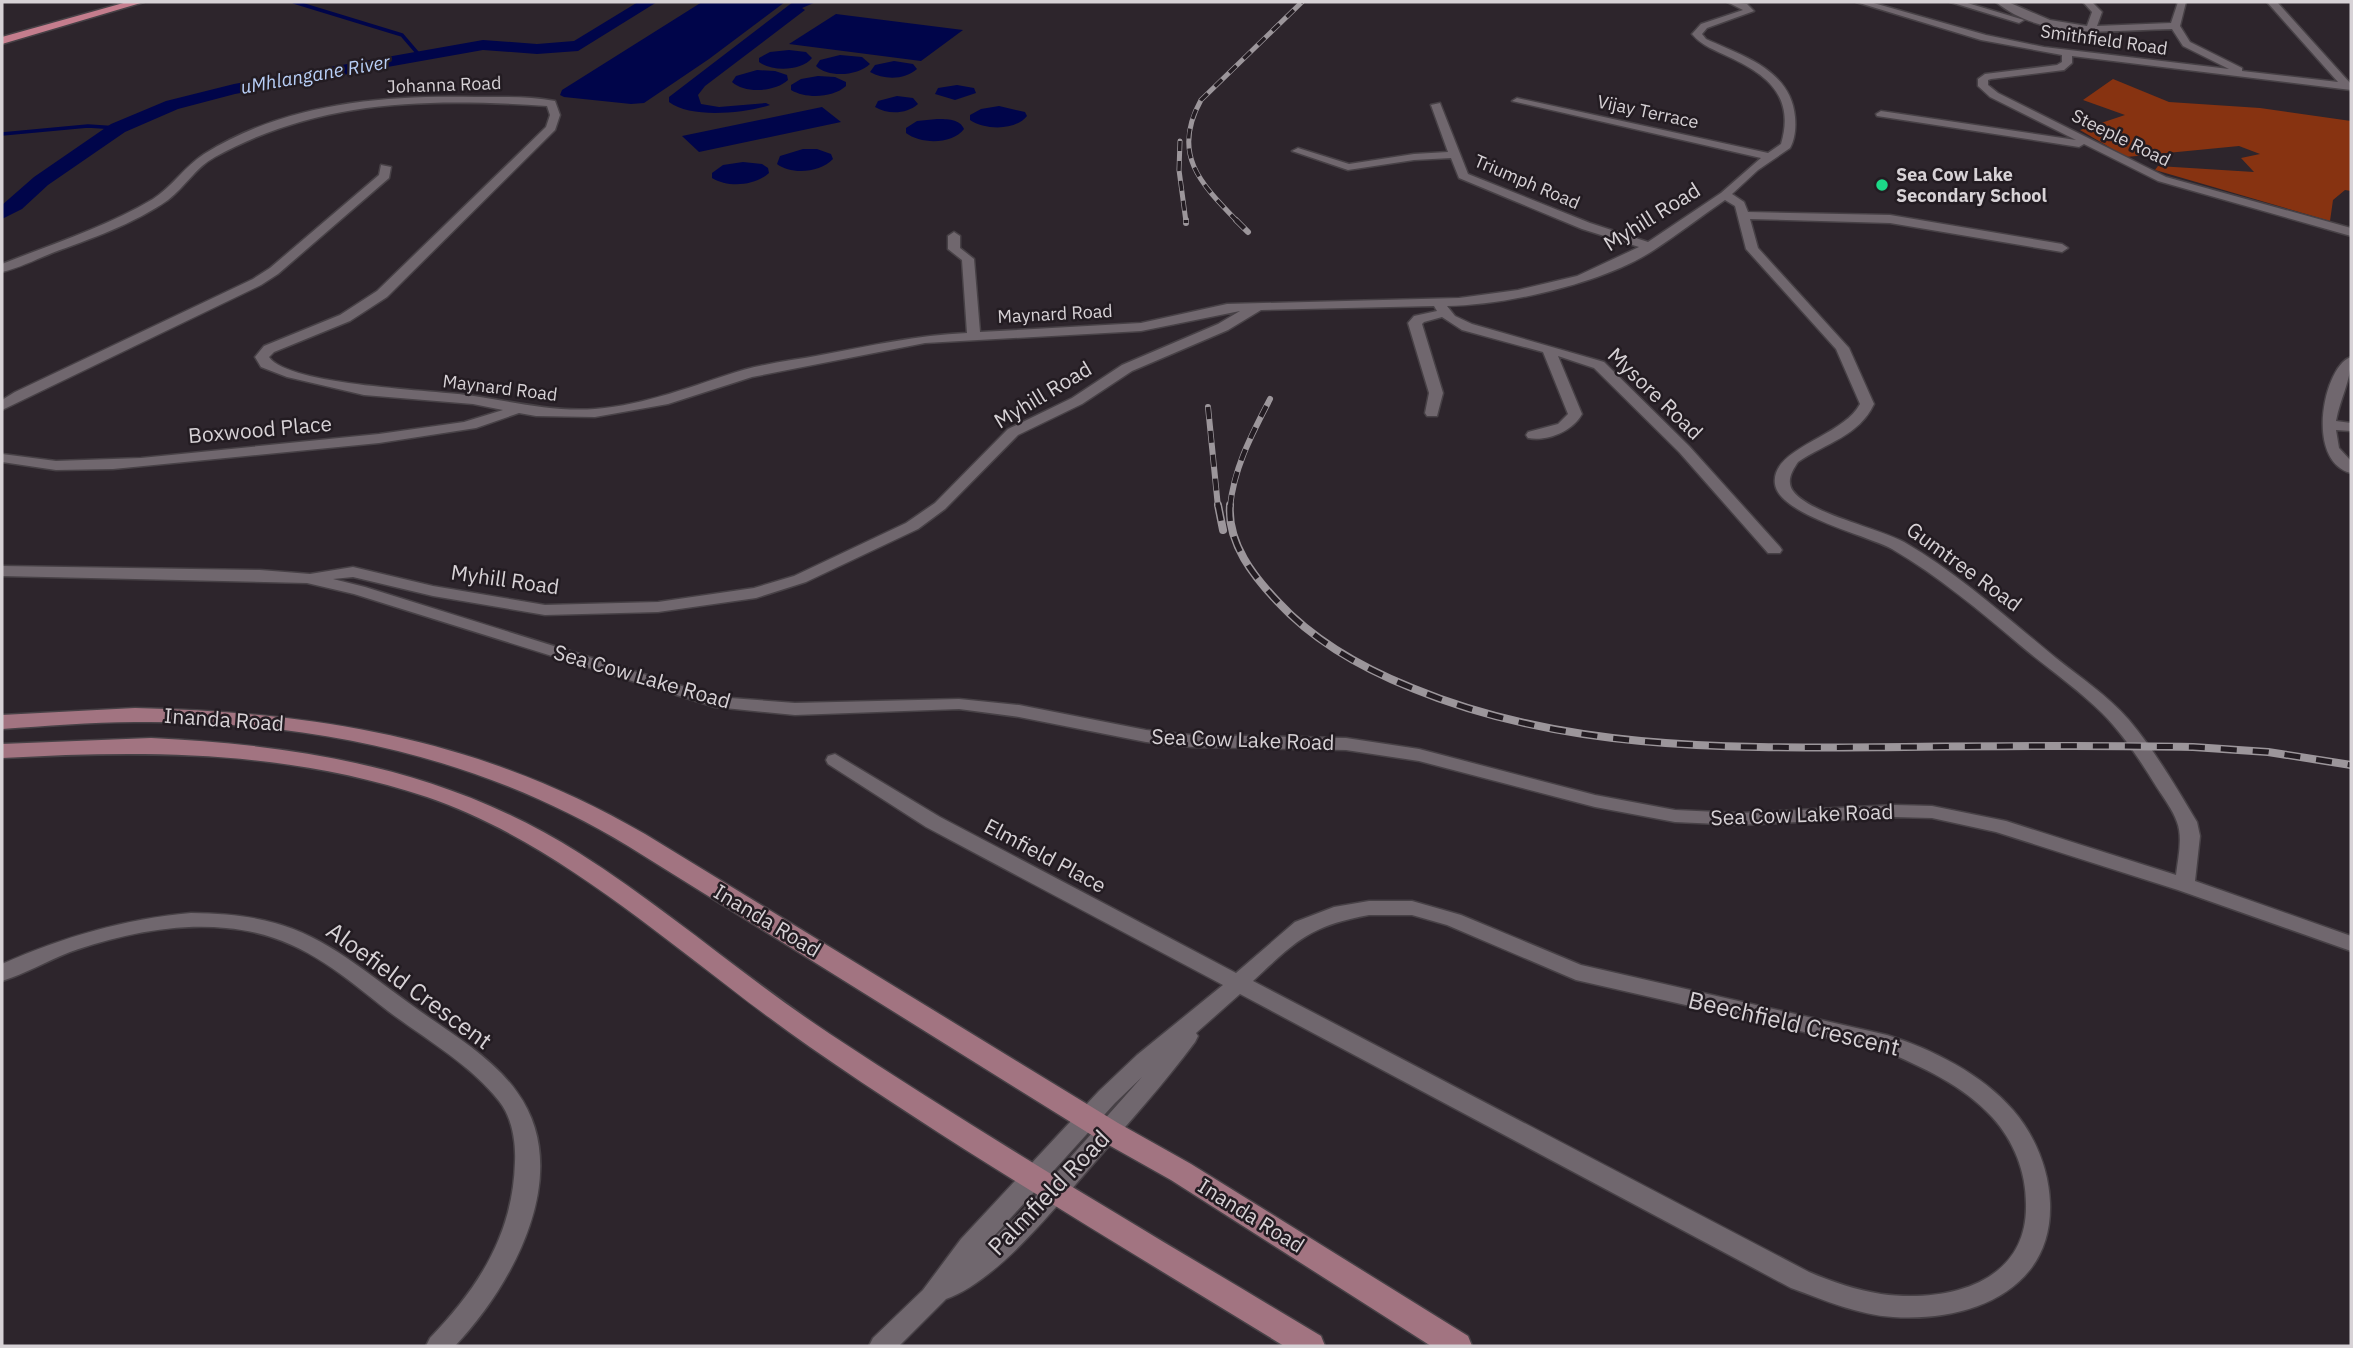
<svg xmlns="http://www.w3.org/2000/svg" width="2353" height="1348" viewBox="0 0 2353 1348" font-family="'IBM Plex Sans',sans-serif">
	<style>
		.forest { fill: #873311 }
		.water { fill: #00054a }
		.lines { fill: none; stroke-linecap: round; stroke-linejoin: round }
		.stream { stroke: #00054a; stroke-width: 3.5 }
		.river { fill: #00054a; fill-rule: evenodd }
		.minor-casing { stroke: #474146; stroke-width: 3 }
		.major-casing { stroke: #474146; stroke-width: 3 }
		.highway-casing { stroke: #474146; stroke-width: 3 }
		.minor { fill: #70676e; fill-rule: evenodd }
		.major { fill: #a27481; fill-rule: evenodd }
		.highway { fill: #c47d8d; fill-rule: evenodd }
		.rail-far2-casing { stroke: #9c969b; stroke-width: 5 }
		.rail-far1-casing { stroke: #9c969b; stroke-width: 6 }
		.rail-casing { stroke: #9c969b; stroke-width: 8 }
		.rail-far2 { stroke: #231c22; stroke-width: 3.5; stroke-dasharray: 10; stroke-linecap: butt }
		.rail-far1 { stroke: #231c22; stroke-width: 4.5; stroke-dasharray: 12; stroke-linecap: butt }
		.rail { stroke: #231c22; stroke-width: 5; stroke-dasharray: 16; stroke-linecap: butt }
		.poi-dot { fill: #1cd988; stroke: #231c22; stroke-width: 2.5 }
		.labels { text-anchor: middle; stroke-width: 5; stroke-linejoin: round; paint-order: stroke }
		.far-street-label { font-size: 18px; fill: #d7d2d6; stroke: #231c22 }
		.far-poi-label { font-size: 18px; font-weight: bold; fill: #d7d2d6; stroke: #231c22; text-anchor: start }
		.far-water-label { font-size: 19px; font-style: italic; fill: #b8cff7; stroke: #231c22 }
		.street-label { font-size: 21px; fill: #d7d2d6; stroke: #231c22 }
		.near-street-label { font-size: 24px; fill: #d7d2d6; stroke: #231c22 }
	</style>
	<rect width="100%" height="100%" fill="#2d252c"/>
	<path class="forest" d="M2113 79 2169 102 2260 108 2351 121V191L2345 190 2333 200 2330 221 2155 170 2158 166 2254 172 2241 158 2260 154 2239 146 2126 157 2080 130 2125 115 2083 100Z"/>
	<path class="water" d="M702 2H785L709 59 644 103 631 104 564 97 560 95 562 90Z
		M793 2H816L802 8 805 10 705 86 698 95 701 104 719 107 766 103 770 105C745 113 691 119 669 102V97Z
		M836 14 963 30 921 61 789 44Z
		M789 50 806 52 812 58C802 71 772 72 759 62V58L770 52Z
		M840 55 862 57 870 64C858 76 828 78 816 66L820 60Z
		M894 61 913 64 917 69C905 80 884 80 870 72L875 65Z
		M757 70 775 71 787 75 788 80C775 92 745 94 732 82L736 76Z
		M818 76 835 77 846 82V86C833 98 806 99 791 90V85L801 79Z
		M957 85 974 88 976 93 955 100 935 94 938 88Z
		M897 96 913 98 918 104C907 114 888 115 875 107L878 101Z
		M999 106 1025 112 1027 116C1015 131 985 130 970 120V115L981 109Z
		M822 107 841 122 699 152 682 136Z
		M937 119C947 119 960 119 964 129 952 145 920 144 906 133V128L917 121Z
		M803 149H817L831 154 833 159C820 173 791 175 777 164L780 156Z
		M743 162 762 164 768 168 769 173C755 186 728 188 712 178V173L723 165Z"/>
	<g class="lines">
		<path class="stream" d="M294 2 402 35 420 56
			M2 134 88 126 118 128"/>
		<path class="river" d="M638 2H657L578 51 537 54 483 50 235 94 178 109 125 132 48 185 22 209 2 219V205L34 177 111 124 166 101 234 84 483 40 537 44 574 41Z"/>
		<defs>
			<path id="minor" d="M1727 2 1747 4 1754 11 1707 28 1702 34 1706 39C1743 56 1791 70 1795 117 1796 128 1795 139 1790 148L1758 170 1732 194 1744 202 1748 212 1890 215 2062 244 2068 248 2062 252 1890 223 1750 219 1758 248 1849 348 1874 404C1859 436 1826 443 1798 462 1792 471 1786 481 1793 491 1810 514 1876 527 1904 542 1959 574 2007 618 2056 658 2081 678 2108 696 2129 720 2155 751 2176 787 2197 822L2200 836 2195 881 2351 936V951L2178 890 1996 832 1932 818 1895 817 1740 825 1675 822 1595 807 1419 761 1346 750 1192 747 1146 742 1019 717 959 709 795 715 715 707 354 594 307 583 2 576V566L260 570 310 574 353 567 433 586 545 605 658 602 754 588 794 576 906 523 935 503 1008 429 1072 398 1122 365 1218 324 1240 311 1141 331 925 343 752 377 668 404 595 417 536 416 519 413 476 428 379 443 113 469 56 470 2 462V454L56 461 141 458 379 434 464 422 503 410 473 404 364 395 287 377 261 367 255 357 264 346 340 315 377 291 546 127 550 115 547 106C430 98 320 99 215 157 196 167 185 187 168 200 134 224 90 239 52 253 35 260 19 268 2 272V264C52 244 106 227 153 199 172 187 185 166 204 154 285 103 383 95 475 97 501 97 529 96 555 101L560 115 555 130 387 297 350 321 274 352 269 357C289 386 437 390 474 396 515 402 553 412 595 409 646 405 694 385 743 370 768 363 795 360 821 355 870 346 917 335 967 333L962 260 948 249V236L954 232 960 236V248L974 259 980 332 1141 323 1227 304 1459 298 1518 290 1577 276 1639 247 1582 229 1459 178 1451 158 1414 160 1348 170 1292 151 1298 148 1349 164 1414 154 1448 152 1431 105 1440 103 1468 174 1590 223 1648 242 1721 193 1761 158 1512 101 1517 98 1768 153 1781 144C1795 97 1768 75 1729 57 1715 50 1702 46 1692 34L1701 24 1743 10ZM1725 200 1735 206 1746 249 1836 349 1860 404C1843 437 1770 448 1775 484 1779 515 1867 535 1892 549 1938 576 1980 611 2020 645 2047 668 2077 688 2102 713 2123 734 2140 760 2156 786 2163 797 2173 810 2177 822 2183 838 2178 858 2176 875L2006 821 1932 806 1895 805 1740 813 1675 810 1595 795 1419 749 1346 738 1192 735 1146 730 1019 705 959 699 795 703 717 697 365 587 333 579 353 577 433 596 545 615 658 612 756 598 806 582 918 529 945 509 1018 435 1082 404 1132 371 1228 330 1261 310 1434 306 1437 311 1414 316 1408 323 1429 393 1425 413 1427 416H1437L1443 393 1422 324 1424 322 1442 317 1462 330 1543 352 1568 414 1558 424 1528 432 1526 435 1528 438C1547 442 1573 431 1582 414L1558 356 1594 368 1679 452 1768 553H1780L1782 550 1780 547 1689 446 1604 362 1472 324 1455 316 1447 306C1507 305 1604 283 1654 250 1678 234 1702 216 1725 200Z
				M1856 2H1870L1986 35 2044 47 2229 69 2183 46 2172 29C2114 30 2045 42 1996 2H2008L2050 20 2087 26 2092 12 2083 2H2092L2102 12 2097 26 2171 23 2178 2H2186L2180 26 2190 42 2242 68V71L2338 82 2267 2H2277L2351 84V90L2072 56V63L2064 70 1991 79 1988 80V85L1998 93 2166 177 2351 228V236L2158 181 2084 144 2079 147 1877 116 1876 114 1881 111 2076 140 1990 97 1978 86V79L1985 74 2057 65 2062 62V55L1981 40Z
				M1950 2H1964L2024 20 2019 23Z
				M381 165 391 167 389 178 278 274 261 285 2 410V400L15 392 253 279 270 268 379 175Z
				M2351 357C2352 378 2340 399 2336 421L2351 423V431L2336 430 2339 448 2351 461V473C2304 461 2324 365 2351 357Z
				M835 754 940 817 1236 973 1295 922 1334 907 1369 901H1412L1461 915 1581 965 1887 1035C1932 1049 1982 1074 2013 1110 2035 1135 2049 1170 2050 1203 2053 1291 1969 1322 1893 1317 1858 1315 1824 1300 1791 1288L1240 994 1196 1033 1198 1036 1195 1042C1164 1084 1129 1122 1095 1162 1059 1203 998 1281 946 1299L899 1346H869L873 1338 923 1290 961 1239 1099 1091 1137 1055 1223 985 926 827 828 764 826 760 828 756ZM1369 915H1412L1447 925 1576 980 1883 1050C1922 1067 1963 1085 1992 1117 2014 1141 2026 1172 2026 1204 2028 1284 1946 1303 1881 1294 1856 1290 1832 1282 1809 1272L1253 981C1296 941 1309 926 1369 915ZM1142 1077 1020 1214 985 1246 1115 1103Z
				M191 913C296 914 326 942 406 1001 443 1029 490 1054 517 1092 575 1172 513 1285 455 1346H426L430 1338C479 1287 513 1234 515 1162 516 1142 512 1117 499 1101 470 1064 425 1039 388 1011 336 970 296 934 226 928 174 923 119 935 70 952 47 961 25 974 2 981V964C63 937 124 919 191 913Z"/>
			<path id="major" d="M135 708C319 712 484 740 645 834L1118 1123 1191 1164 1468 1336 1472 1346H1431L1171 1180 1098 1139 628 846C478 755 309 720 135 722 90 722 46 726 2 729V715Z
				M151 738C302 745 449 770 579 853 666 908 744 977 830 1034 990 1140 1156 1237 1321 1336L1325 1346H1284C1125 1248 963 1153 810 1047 689 963 566 844 427 797 285 750 149 750 2 758V744Z"/>
			<path id="highway" d="M127 2H144L2 44V37Z"/>
		</defs>
		<use href="#minor" class="minor-casing"/>
		<use href="#major" class="major-casing"/>
		<use href="#highway" class="highway-casing"/>
		<use href="#minor" class="minor"/>
		<use href="#major" class="major"/>
		<use href="#highway" class="highway"/>
		<defs>
			<path id="rail-far2" d="M1180 141 1179 170 1186 222
				M1238 222C1200 183 1171 154 1201 100L1302 2"/>
			<path id="rail-far1" d="M1186 220V223
				M1236 220 1248 232
				M1208 407 1218 507
				M1230 507C1234 467 1252 434 1270 399"/>
			<path id="rail" d="M1218 505 1223 530
				M1230 505C1227 543 1254 577 1278 602 1315 642 1362 668 1412 688 1569 753 1737 748 1905 747 2001 746 2097 745 2193 747L2268 752 2351 765"/>
		</defs>
		<use href="#rail-far2" class="rail-far2-casing"/>
		<use href="#rail-far1" class="rail-far1-casing"/>
		<use href="#rail" class="rail-casing"/>
		<use href="#rail-far2" class="rail-far2"/>
		<use href="#rail-far1" class="rail-far1"/>
		<use href="#rail" class="rail"/>
	</g>
	<circle class="poi-dot" cx="1882" cy="185" r="7"/>
	<g class="labels">
		<g class="far-street-label">
			<text transform="translate(2104 40) rotate(8)" y="6">Smithfield Road</text>
			<text transform="translate(444 85) rotate(-2)" y="6">Johanna Road</text>
			<text transform="translate(1648 112) rotate(12)" y="6">Vijay Terrace</text>
			<text transform="translate(2121 138) rotate(26)" y="6">Steeple Road</text>
			<text transform="translate(1527 182) rotate(23)" y="6">Triumph Road</text>
			<text transform="translate(1055 314) rotate(-3)" y="6">Maynard Road</text>
			<text transform="translate(500 388) rotate(7)" y="6">Maynard Road</text>
		</g>
		<g class="far-poi-label">
			<text x="1896" y="181">Sea Cow Lake<tspan x="1896" dy="21">Secondary School</tspan></text>
		</g>
		<g class="far-water-label">
			<text transform="translate(315 74) rotate(-10)" y="7">uMhlangane River</text>
		</g>
		<g class="street-label">
			<text transform="translate(1652 217) rotate(-32)" y="7">Myhill Road</text>
			<text transform="translate(1655 394) rotate(44)" y="7">Mysore Road</text>
			<text transform="translate(1043 395) rotate(-31)" y="7">Myhill Road</text>
			<text transform="translate(260 430) rotate(-5)" y="7">Boxwood Place</text>
			<text transform="translate(1964 567) rotate(36)" y="7">Gumtree Road</text>
			<text transform="translate(505 580) rotate(8)" y="7">Myhill Road</text>
			<text transform="translate(642 677) rotate(16)" y="7">Sea Cow Lake Road</text>
			<text transform="translate(224 720) rotate(4)" y="7">Inanda Road</text>
			<text transform="translate(1243 740) rotate(2)" y="7">Sea Cow Lake Road</text>
			<text transform="translate(1802 815) rotate(-2)" y="7">Sea Cow Lake Road</text>
			<text transform="translate(1045 856) rotate(28)" y="7">Elmfield Place</text>
			<text transform="translate(767 921) rotate(31)" y="7">Inanda Road</text>
			<text transform="translate(1251 1216) rotate(32)" y="7">Inanda Road</text>
		</g>
		<g class="near-street-label">
			<text transform="translate(409 986) rotate(36)" y="8">Aloefield Crescent</text>
			<text transform="translate(1794 1024) rotate(13)" y="8">Beechfield Crescent</text>
			<text transform="translate(1049 1193) rotate(-46)" y="8">Palmfield Road</text>
		</g>
	</g>
	<rect width="2353" height="1348" fill="none" stroke="#d7d2d6" stroke-width="7"/>
</svg>
